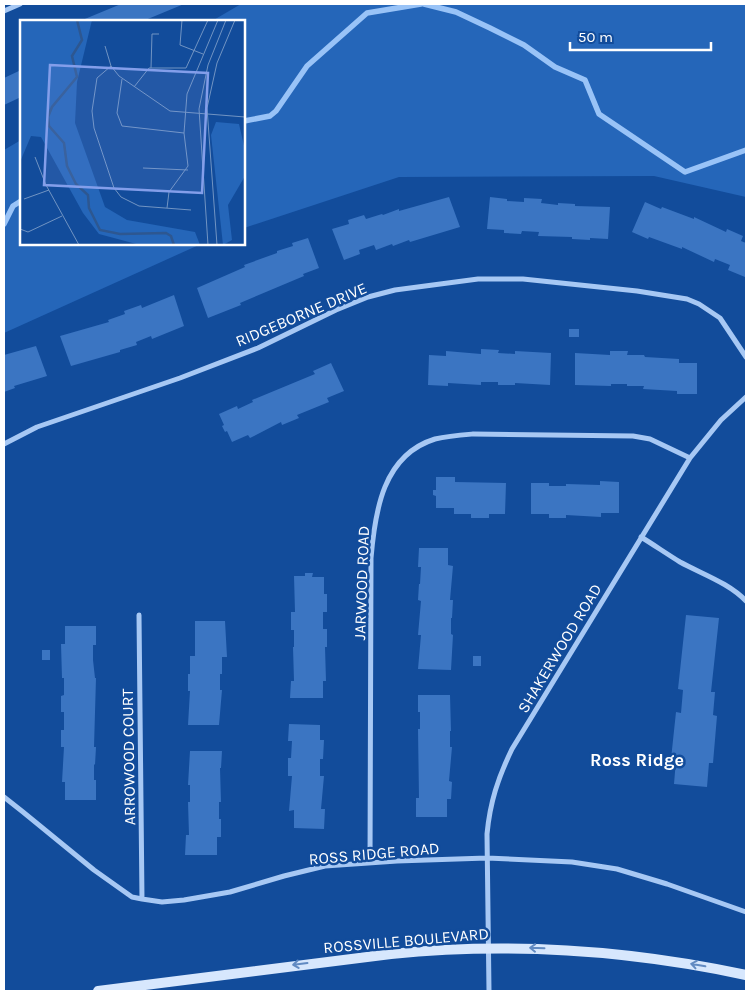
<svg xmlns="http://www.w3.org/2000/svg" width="750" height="995" viewBox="0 0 750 995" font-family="Karla,sans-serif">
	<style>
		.green { fill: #2566b9 }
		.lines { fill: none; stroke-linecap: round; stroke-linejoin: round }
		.stream { stroke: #99c3f7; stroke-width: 5.5 }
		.building { fill: #3b75c2 }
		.minor { stroke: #a7c8f4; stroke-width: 5 }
		.secondary { stroke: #d7e7fd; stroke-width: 10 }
		.oneway { stroke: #618ac2 }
		.labels { text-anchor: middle; stroke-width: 5; stroke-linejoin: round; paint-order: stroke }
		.street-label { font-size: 16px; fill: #fff; stroke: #124c9b }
		.neighbourhood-label { font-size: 18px; font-weight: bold; fill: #fff; stroke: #124c9b }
		.inset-river { fill: none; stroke: #2d5791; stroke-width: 2.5 }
		.inset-road { fill: none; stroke: #7194c3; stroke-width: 1 }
		.view { fill: #839eea; fill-opacity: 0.15; stroke: #839eea; stroke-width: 2.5 }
		.inset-edge { fill: none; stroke: #fff; stroke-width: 2.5 }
	</style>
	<rect width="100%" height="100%" fill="#124c9b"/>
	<path class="green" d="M241 4H746V197L654 176 399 177 244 228V21H212Z
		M21 140V244H201L4 333V150Z"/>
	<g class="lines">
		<path class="stream" d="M424 4 456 12 490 28 524 45 555 67 585 80 599 114 685 172 746 150
			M244 121 270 116 276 111 307 66 367 13 421 4
			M4 224 13 206 21 201"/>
	</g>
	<path class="building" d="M121 4H184L143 21H80Z
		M21 70V97L4 105V78Z
		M449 197 460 227 410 242 409 240 393 246 392 244 376 250 374 245 359 250 360 254 344 260 332 229 349 224 348 220 364 215 366 219 382 214 383 215 399 209V211Z
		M490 197 507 199V201L524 202V198L542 199 541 203 558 205V203L575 204V206L610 207 608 239 590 238V240L572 239V237L538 236 539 232 522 231 521 234 504 233V230L487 229Z
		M645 202 661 209 662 207 694 219V217L726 232 727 229 743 236 741 241 746 243 745 277 728 270 730 265 715 259 714 262 682 247V249L649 237 648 239 632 232Z
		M308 238 319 268 303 274 304 276 240 303 241 305 208 318 197 288 245 267 244 265 277 253V251L293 246 292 243Z
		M174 295 184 326 152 339 151 336 136 342 137 345 120 350V352L71 366 60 336 109 322 108 320 125 314 124 311 141 305 142 308Z
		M569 329H579V337H569Z
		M36 346 47 376 14 386 15 388 4 392V355Z
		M481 349 499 350 498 353 515 354V351L551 353 550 385 515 383V385H498V382H481V385L448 383V386L428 385 429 355 446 356V351L481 354Z
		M610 351H628L627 355H644L645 357 679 359V363H697V394H677V391L643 389 644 386H627V384H611V386L575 385V353L610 355Z
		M331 363 344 391 327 398 329 402 297 415 299 418 282 425 281 422 250 438 248 435 232 442 227 431 225 432 222 426 224 425 219 414 237 406 238 409 253 402 252 400 315 374 313 371Z
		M436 477H455V482L506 483 505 514H489V518H471V514H454V508H436V496L433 495V490H436Z
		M600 481 619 482V513H601V517L566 515V518H549V514H531V483H549V486H566V484L600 485Z
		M419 548H448V565L453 566 450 600H453L452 618H451V634L453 635 451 670 418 669 421 635H418L421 601 418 600 419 584H420L421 567H418Z
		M305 573H313L312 577H324V594H327V612H323V629H327V647H325L326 681H323V698H290L291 681H294L293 647H294V630H291V612H295L294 576H305Z
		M686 615 719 618 711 692H715L713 715 717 716 713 763H709L707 787 674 784 676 760 671 759 676 712 681 713 683 690 678 689Z
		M195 621H225L227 657H222V674H220V690H222L219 725H188L190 691H188V674H190V656H195Z
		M65 626H96V645H93V660L95 678H96L94 747H96L95 765 94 764V780H96V800H65V782H62L64 747H61V730H64V712H61V696L64 695V678H62L61 644H65Z
		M42 650H50V660H42Z
		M473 656H481V666H473Z
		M418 695H450L451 731H450V747H452L449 781 452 782 451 799H447V817H416V798H419L418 729H420V712H418Z
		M289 724 320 725V740H324L323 759H320V776H324L321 809H325L324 829 294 828V810L289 811 292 776H288V758H291L292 741H288Z
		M190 751H222L221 768H220L221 802H219V819H221V837H217V855H185L186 835H189L188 802H190V785H188Z"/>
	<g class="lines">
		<path class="minor" d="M4 11 20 4
			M4 444 37 427 180 378 258 348 336 310 368 297 395 290 478 279H523L637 291 687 299 699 304 720 318 746 357
			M641 537C654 545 667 554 680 562 702 574 729 583 746 601
			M139 615 142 899
			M4 797 23 812 94 870 132 897 142 899 162 902 184 900 230 892 284 876 325 866 397 861 487 858 572 862 617 869 667 884 746 912
			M370 863 371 558C375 511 383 455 435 439 448 436 461 435 473 434L633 436 650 439 690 458
			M489 991 487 834C490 802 498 778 512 749L690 458 721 420 746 397"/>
		<path class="secondary" d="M98 991 391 954C510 942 629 950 746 975"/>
	</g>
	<defs><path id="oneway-shaft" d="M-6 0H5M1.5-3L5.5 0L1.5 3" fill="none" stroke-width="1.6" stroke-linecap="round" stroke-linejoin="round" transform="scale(1.25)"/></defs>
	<g class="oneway">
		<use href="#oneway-shaft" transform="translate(537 948) rotate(-178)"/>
		<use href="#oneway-shaft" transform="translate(300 964) rotate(173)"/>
		<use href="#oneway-shaft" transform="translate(698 965) rotate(-170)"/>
	</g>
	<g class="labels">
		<g class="street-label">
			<text transform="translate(301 314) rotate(-23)" y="6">RIDGEBORNE DRIVE</text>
			<text transform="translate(361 583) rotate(-88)" y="6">JARWOOD ROAD</text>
			<text transform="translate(559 648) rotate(-59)" y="6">SHAKERWOOD ROAD</text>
			<text transform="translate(128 757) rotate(-91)" y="6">ARROWOOD COURT</text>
			<text transform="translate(374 853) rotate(-5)" y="6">ROSS RIDGE ROAD</text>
			<text transform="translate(406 940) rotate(-5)" y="6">ROSSVILLE BOULEVARD</text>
		</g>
		<g class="neighbourhood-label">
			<text x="637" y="766">Ross Ridge</text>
		</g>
	</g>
	<g transform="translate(20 20)">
		<rect width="225" height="225" fill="#124c9b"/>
		<path d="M0 0H72L57 62 55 103 85 187 107 200 175 212 180 225H120L79 214 63 193 21 117 11 116 0 142ZM196 102 219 104 225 130V156L208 185 212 220 203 225 191 115Z" fill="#2566b9"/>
		<path class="inset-river" d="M57 0 62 20 52 36 57 57 32 87 28 97 29 106 44 123 47 146 56 164 68 175 69 188 80 210 100 214 146 213 151 216 154 225"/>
		<path class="inset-road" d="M162 0 160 25 183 34M225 0V25M85 26 91 46 99 56 150 91 225 97M91 46 77 58 72 91 74 108 94 168 101 177 119 186 171 190M131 48 132 14H139M102 59 97 93 102 106 164 113M114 67 129 48H166L188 0M15 137 26 165 59 225M123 148 168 150M4 179 29 170M147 188 149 172 168 146 164 113 167 74 198 0M0 209 8 212 42 196M188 225 179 89 188 45 206 0M197 225 187 88 197 43 215 0"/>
		<path class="view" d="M30 45 188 53 182 173 24 165Z"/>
		<rect width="225" height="225" class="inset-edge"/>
	</g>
	<rect width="750" height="995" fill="none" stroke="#ffffff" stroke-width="10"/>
	<path d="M570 42v8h141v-8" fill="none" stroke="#ffffff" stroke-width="2.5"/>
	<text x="578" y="42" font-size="15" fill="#ffffff" stroke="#124c9b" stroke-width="4" paint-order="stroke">50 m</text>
</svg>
